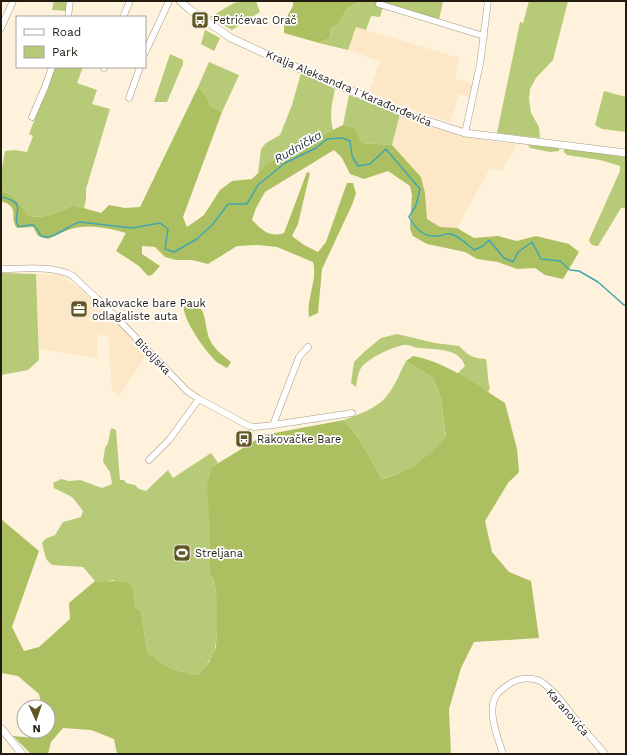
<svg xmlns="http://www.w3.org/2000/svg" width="627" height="755" viewBox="0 0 627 755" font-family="'Work Sans',sans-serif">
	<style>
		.built { fill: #fce8c7 }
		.green { fill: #b7ca77 }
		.forest { fill: #acc061 }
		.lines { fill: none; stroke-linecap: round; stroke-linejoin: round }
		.stream { stroke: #42a6b0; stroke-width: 1.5 }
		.minor-casing { stroke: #a79981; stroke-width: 7 }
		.tertiary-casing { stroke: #a79981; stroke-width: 8 }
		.minor { stroke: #fff; stroke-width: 6 }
		.tertiary { stroke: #fff; stroke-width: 7 }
		.labels { text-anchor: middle; stroke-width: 3.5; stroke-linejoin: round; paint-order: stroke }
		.poi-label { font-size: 11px; fill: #211b12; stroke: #fff; text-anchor: start }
		.street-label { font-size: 11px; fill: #211b12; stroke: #fff }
		.water-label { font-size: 12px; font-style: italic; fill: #1b3337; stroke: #fff }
	</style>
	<rect width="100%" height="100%" fill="#fef2dd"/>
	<path class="built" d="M356 27 460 58 455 79 473 84 470 97 459 94 450 122 398 105 369 92 380 61 348 50Z
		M400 114 459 134 486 141 517 144 502 171 490 168 457 228 440 227 427 219 425 193 421 177 392 145Z
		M36 274 60 275 67 279 108 313 148 353 119 396 112 390 108 336 97 335V358L39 349Z"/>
	<path class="green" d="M54 1H68L66 11 52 10Z
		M245 1H256L260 12 232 30 210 17 234 3Z
		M359 1H443L439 20 383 7 380 17 371 16 366 30 356 27 348 50 319 43 330 38 331 28 339 23 346 10Z
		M529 1H568L553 60 536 78 530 89 529 99 531 113 539 127 540 138 497 133 520 22 523 23Z
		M205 30 220 38 214 51 201 44Z
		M170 54 183 60V64L167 102H154Z
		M209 62 239 75 222 112 210 106 207 97 198 87Z
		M55 67H83L77 83 97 90 92 104 110 109 86 189V199L84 208 73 205C55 214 49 218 29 216L13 196 1 190V174L5 151 15 150 27 152 33 136 29 134Z
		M301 73 335 89C332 104 329 114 333 130 308 142 279 153 258 173L261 149 266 143 280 135 292 105Z
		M604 91 626 97V132L602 129 595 125Z
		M349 95 400 114 392 145 362 143 355 128 343 125Z
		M528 145 559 148V151L550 152 530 148Z
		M564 148 626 157V208H621L598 246C594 246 590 245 589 240L620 171V166L600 160 567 155 564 152Z
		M1 273 36 274 39 360 28 370 1 375Z
		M397 334 435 343 459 346C469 356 472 358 486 359 488 369 487 378 490 388L488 392 457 374 465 366C459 347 435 350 419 348 414 348 409 344 404 345 392 347 368 358 361 368 358 372 357 381 356 387L351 383 354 362 364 352 381 338Z
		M406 361 433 378 441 398 446 438 422 461 403 472 382 479 359 439 344 420C357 415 371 410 381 402 393 392 399 374 406 361Z
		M111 428 116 430 120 480H124L126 483 135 485 139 489 146 491 168 470 173 478 211 453 218 463 212 467 210 574C211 576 213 579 214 582 218 593 218 637 215 648 212 658 206 666 199 674L192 675 185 672 171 669 147 652 142 617 141 612 136 608 133 589 113 580 104 583 95 581 83 567 52 565 46 559 42 543 45 539 55 535 63 522 81 517 83 511 72 497 54 488 53 483 61 479 69 481 80 480 102 488 112 484 110 472 103 462 105 448 108 443Z"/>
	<path class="forest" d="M293 1H359L346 10 339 23 331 28 330 38 319 43 284 33V22L293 6Z
		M198 87 207 97 210 106 222 112 183 217 187 227 204 215 220 190 232 181 252 179 267 164 284 154 343 125 355 128 362 143 392 145 421 177 425 193 427 219 440 227 457 228 474 238 498 236 517 241 536 236 569 244 579 252 563 279 545 275 535 268 517 269 498 262 477 259 465 252 427 244 413 236 410 229 412 195 410 186 388 171 364 179 350 174 342 158 334 150 265 192 256 208 252 220C262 230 270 238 284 233L307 172 310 173 298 224 292 236 304 245 318 252 326 242 347 183H353L356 193 352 205 322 269 318 313 309 317C306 298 318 280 313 262L277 247 258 245 237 246 208 264 192 260H176L165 257 155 247 142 246V254L160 266 152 275 148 276 139 266 116 251 126 233C113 229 97 226 83 227 71 227 59 234 48 239L38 236 33 227 17 228C8 217 22 208 1 201V190L13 196 29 216C49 218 55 214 73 205L101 213 109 205 125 208 140 207Z
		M192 302C209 308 203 328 211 342 216 351 224 356 231 362L227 368C224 366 221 365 218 363 208 355 182 319 184 307Z
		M413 356C446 362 477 385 505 403L517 449 519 472 508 483 485 521 492 552 509 572 531 581 539 638 474 642 461 668 449 709 451 754H117L114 739 91 730 63 728 51 742 48 754H31L13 736 35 738 38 731H48V707H42L39 694 18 676 1 673V519L39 551 12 627 24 651 39 647 70 619 69 603 95 581C105 584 106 581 115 581 120 581 124 582 129 583L133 589 136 608 141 612 142 617 147 652 171 669 185 672 192 675 199 674 209 662 216 647 217 621 216 592 214 581 210 574V533L207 486 212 467 264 435 344 420 359 439 382 479C412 471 425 459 446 437L441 398 433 378 406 361Z"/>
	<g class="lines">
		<path class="stream" d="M1 197C30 203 11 213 18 226 33 228 31 217 41 236 54 241 67 225 80 222L132 228 160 223 168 229 165 249 174 252 197 239 213 224 228 204H247L258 185 285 163 316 148 327 139 342 138 350 141 352 156 358 166 370 164 386 149 420 189 416 205 409 217C415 228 424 238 438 236 443 236 446 233 451 234 460 237 467 244 474 250L483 246 489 240 504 258 513 262 518 252 532 242 541 259 560 261 570 270 579 271 598 282 624 305H626"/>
		<defs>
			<path id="minor" d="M379 4 484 36
				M68 17 70 1
				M123 17 130 1
				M1 28 13 1
				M145 53 169 1
				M104 68V67
				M129 98 140 67
				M32 117 45 87 52 67
				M465 133 480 64 488 1
				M1 269C23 269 54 265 73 276L114 315 187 391 199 399 249 426 255 427 273 425 352 413
				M273 425 299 357 308 347
				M149 460 169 440 199 399
				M503 754C498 738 485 708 498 693 502 689 506 686 511 683 519 678 531 677 540 681 555 690 566 708 577 721 586 732 596 743 605 754"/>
			<path id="tertiary" d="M180 1 189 9 231 38 279 60 406 114 465 133 626 153
				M1 728 22 754"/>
		</defs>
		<use href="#minor" class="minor-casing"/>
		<use href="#tertiary" class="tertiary-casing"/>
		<use href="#minor" class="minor"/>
		<use href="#tertiary" class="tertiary"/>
	</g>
	<defs>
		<symbol id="bus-square" viewBox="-11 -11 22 22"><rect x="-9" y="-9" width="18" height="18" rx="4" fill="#625724" stroke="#fff"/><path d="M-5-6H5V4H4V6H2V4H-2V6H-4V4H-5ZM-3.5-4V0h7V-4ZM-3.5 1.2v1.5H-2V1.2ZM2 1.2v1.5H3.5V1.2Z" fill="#fff"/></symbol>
		<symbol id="office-square" viewBox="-11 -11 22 22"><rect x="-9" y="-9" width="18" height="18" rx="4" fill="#625724" stroke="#fff"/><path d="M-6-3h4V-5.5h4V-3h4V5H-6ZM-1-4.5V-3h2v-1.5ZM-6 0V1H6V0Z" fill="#fff"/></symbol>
		<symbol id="stadium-square" viewBox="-11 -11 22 22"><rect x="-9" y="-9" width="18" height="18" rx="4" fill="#625724" stroke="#fff"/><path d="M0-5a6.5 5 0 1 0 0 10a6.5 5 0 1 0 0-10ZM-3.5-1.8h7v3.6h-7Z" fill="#fff"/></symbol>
	</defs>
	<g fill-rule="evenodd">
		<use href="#bus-square" x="190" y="10" width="20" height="20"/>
		<use href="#office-square" x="69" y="299" width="20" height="20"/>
		<use href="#bus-square" x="234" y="429" width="20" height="20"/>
		<use href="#stadium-square" x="172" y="543" width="20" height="20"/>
	</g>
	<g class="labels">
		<g class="poi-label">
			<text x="213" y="24">Petrićevac Orač</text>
			<text x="92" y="307">Rakovacke bare Pauk<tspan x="92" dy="13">odlagaliste auta</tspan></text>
			<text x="257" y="443">Rakovačke Bare</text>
			<text x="195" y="557">Streljana</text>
		</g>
		<g class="street-label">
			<text transform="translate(349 88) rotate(23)" y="4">Kralja Aleksandra I Karađorđevića</text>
			<text transform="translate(153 356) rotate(46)" y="4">Bitoljska</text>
			<text transform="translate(568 712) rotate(49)" y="4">Karanovića</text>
		</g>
		<g class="water-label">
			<text transform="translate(298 147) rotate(-30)" y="4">Rudnička</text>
		</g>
	</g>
	<rect width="627" height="755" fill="none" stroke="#211b12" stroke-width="4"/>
	<rect x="16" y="16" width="130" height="52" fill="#ffffff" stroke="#a6a4a0"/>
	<rect x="24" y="29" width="20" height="6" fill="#ffffff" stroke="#a6a4a0"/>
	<text x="52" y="36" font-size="12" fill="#211b12">Road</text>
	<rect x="24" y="46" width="20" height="12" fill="#b7ca77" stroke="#a6a4a0"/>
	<text x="52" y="56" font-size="12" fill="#211b12">Park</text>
	<g transform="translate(36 719) rotate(177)"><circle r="19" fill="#ffffff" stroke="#a6a4a0"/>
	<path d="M0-3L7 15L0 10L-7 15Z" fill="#625724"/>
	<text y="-6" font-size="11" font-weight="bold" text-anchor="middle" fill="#211b12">N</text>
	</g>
</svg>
